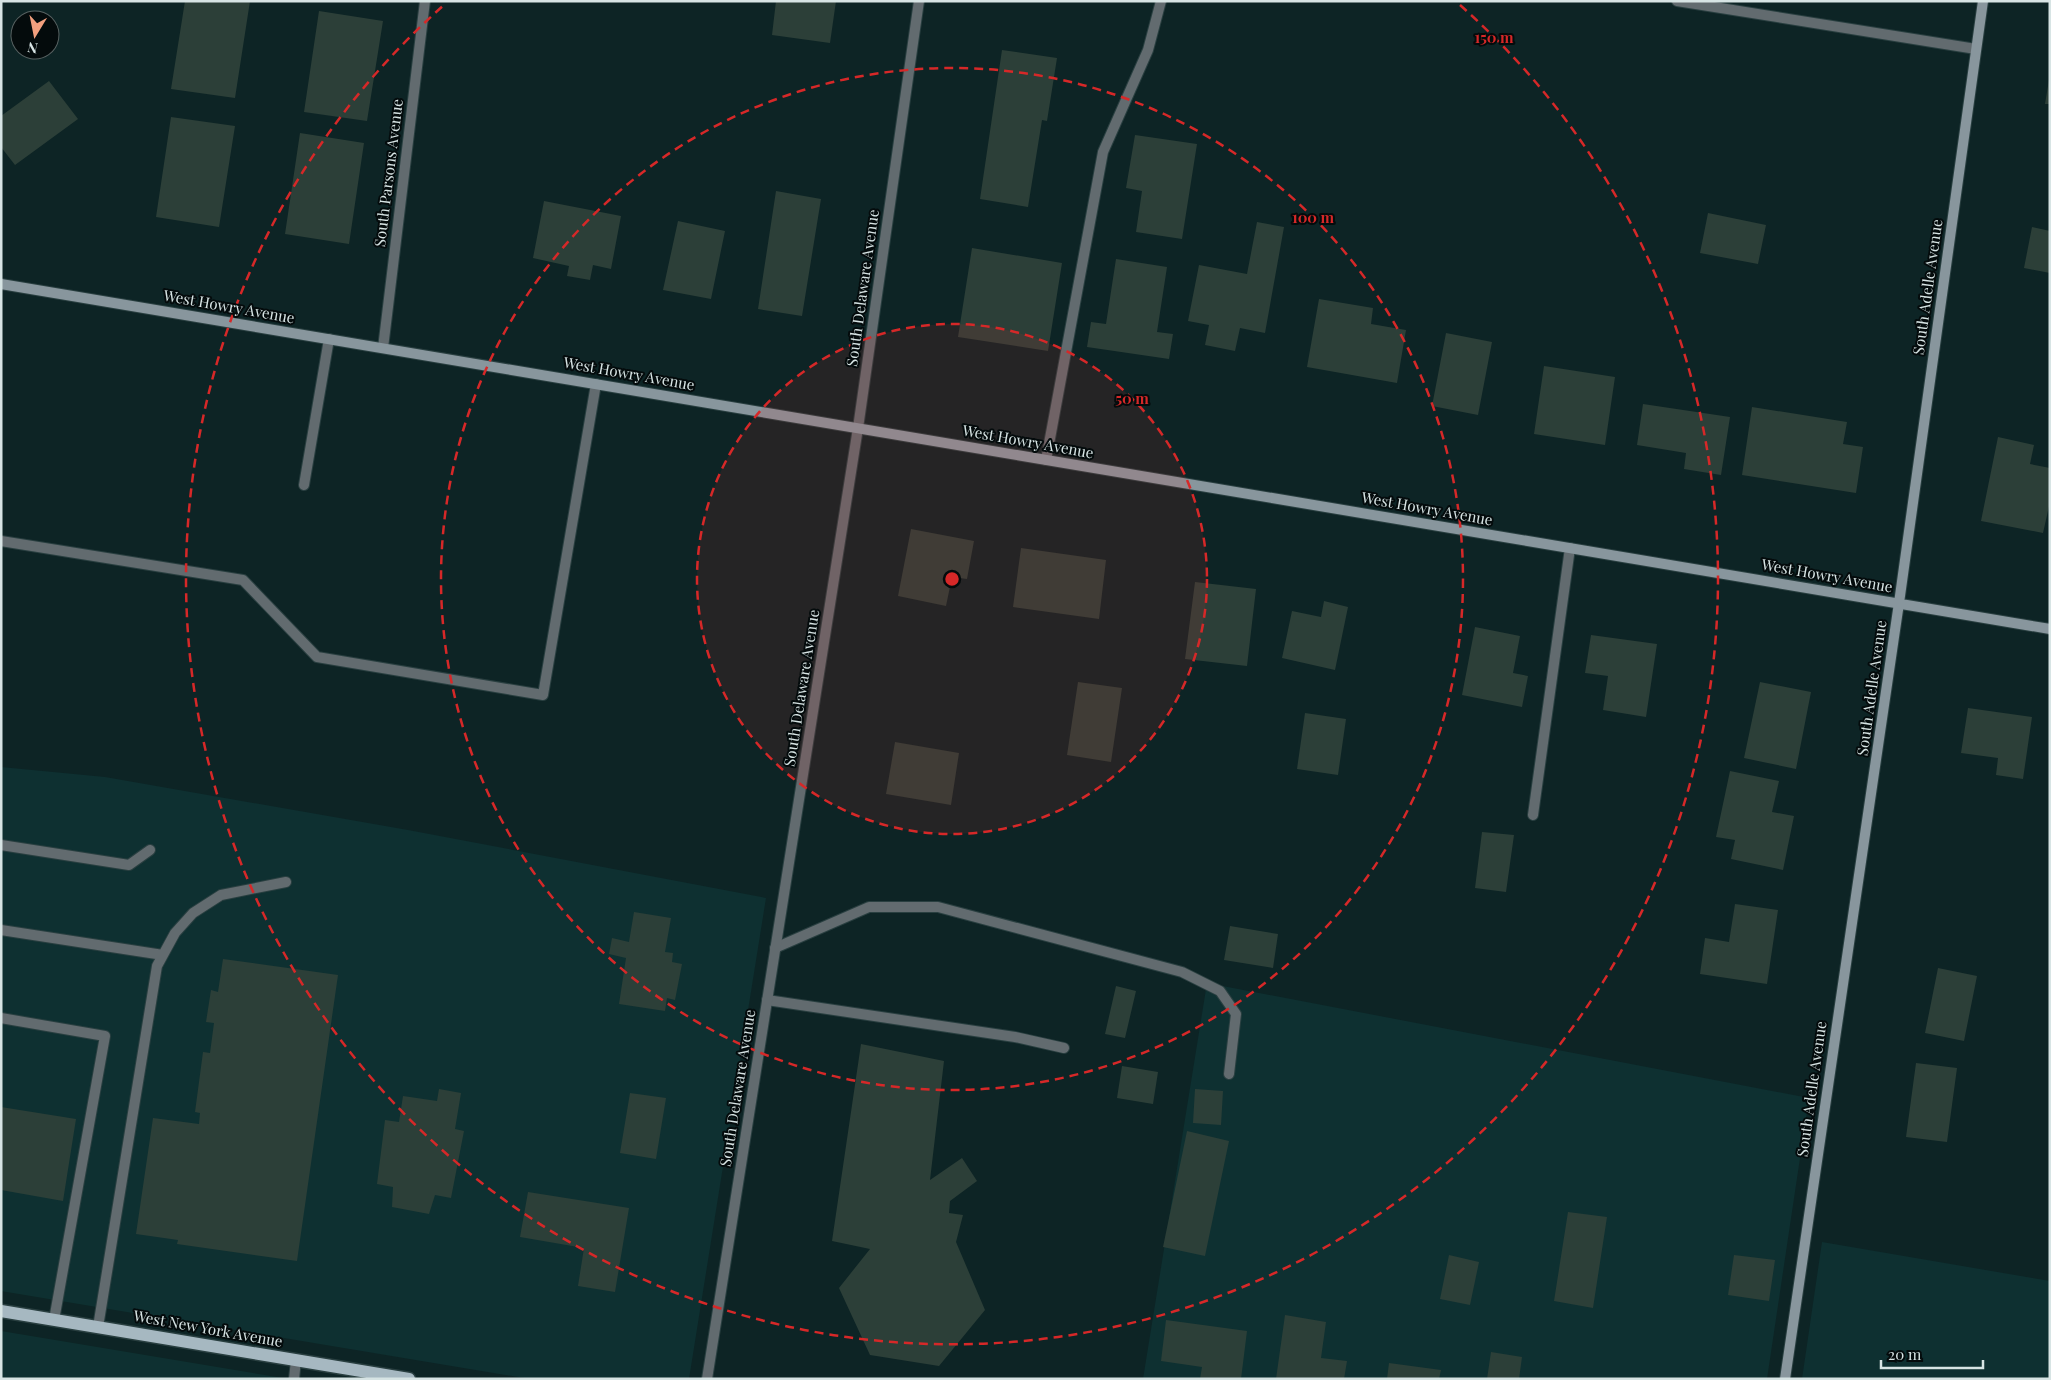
<svg xmlns="http://www.w3.org/2000/svg" width="2051" height="1380" viewBox="0 0 2051 1380" font-family="'Playfair Display',serif">
	<style>
		.built { fill: #0e3031 }
		.building { fill: #2c3f38 }
		.lines { fill: none; stroke-linecap: round; stroke-linejoin: round }
		.lane-casing { stroke: #293f40; stroke-width: 12 }
		.street-casing { stroke: #293f40; stroke-width: 12 }
		.secondary-casing { stroke: #293f40; stroke-width: 12 }
		.primary-casing { stroke: #293f40; stroke-width: 15 }
		.lane { stroke: #626b6f; stroke-width: 10 }
		.street { stroke: #626b6f; stroke-width: 10 }
		.secondary { stroke: #88969d; stroke-width: 10 }
		.primary { stroke: #a6b8c1; stroke-width: 12 }
		.ring { fill: none; stroke: #d62828; stroke-width: 2.5; stroke-dasharray: 9 6 }
		.labels { text-anchor: middle; stroke-width: 4; stroke-linejoin: round; paint-order: stroke }
		.street-label { font-size: 15px; fill: #d7e4e4; stroke: #040b0c }
		.centre { fill: #d62828; stroke: #040b0c; stroke-width: 2.5 }
		.ring-label { font-size: 15px; text-anchor: middle; font-weight: bold; fill: #d62828; stroke: #040b0c; stroke-width: 4; stroke-linejoin: round; paint-order: stroke }
	</style>
	<rect width="100%" height="100%" fill="#0d2425"/>
	<path class="built" d="M1 767 105 777 408 830 766 898 689 1379H530L1 1291Z
		M1207 983 1809 1098 1767 1379H1143Z
		M1822 1242 2050 1281V1379H1802Z
		M1 1331 289 1379H1Z"/>
	<path class="building" d="M185 1H250L235 98 171 89Z
		M776 1H836L830 43 772 35Z
		M319 11 383 21 367 121 304 112Z
		M1002 50 1057 58 1047 121 1042 120 1028 207 980 199Z
		M2049 80H2050V104H2045Z
		M49 81 78 119 15 165 1 147V116Z
		M171 117 235 126 219 227 156 217Z
		M300 133 364 143 349 244 285 234Z
		M1135 135 1197 144 1182 239 1136 232 1142 191 1126 188Z
		M776 191 821 199 802 316 758 309Z
		M544 201 621 216 611 269 593 265 590 280 567 276 569 266 533 258Z
		M1708 213 1766 225 1758 264 1700 253Z
		M678 221 725 231 711 299 663 290Z
		M1257 222 1284 227 1265 333 1240 328 1235 351 1205 345 1209 325 1188 321 1199 265 1247 274Z
		M2032 227 2050 231V273L2024 268Z
		M972 248 1062 263 1048 351 958 337Z
		M1116 259 1167 267 1157 332 1173 334 1169 359 1087 347 1091 322 1106 324Z
		M1319 299 1373 308 1371 324 1406 330 1397 383 1307 367Z
		M1446 333 1492 342 1478 415 1432 406Z
		M1544 366 1615 377 1605 445 1534 434Z
		M1643 404 1730 417 1721 475 1684 469 1686 453 1637 445Z
		M1752 407 1847 422 1843 444 1863 447 1856 493 1742 475Z
		M1998 437 2034 445 2030 464 2050 468V502L2043 533 1981 521Z
		M911 529 974 541 967 579 952 577 946 606 898 596Z
		M1021 548 1106 560 1099 619 1013 607Z
		M1195 582 1256 589 1247 666 1185 659Z
		M1324 601 1348 607 1335 670 1282 658 1292 611 1321 617Z
		M1475 627 1520 636 1513 673 1528 676 1522 707 1462 695Z
		M1591 635 1657 644 1646 717 1603 710 1608 676 1585 673Z
		M1078 682 1122 688 1111 762 1067 755Z
		M1760 682 1811 692 1796 769 1744 758Z
		M1968 708 2032 717 2023 779 1996 775 1998 758 1961 753Z
		M1305 713 1346 719 1338 775 1297 769Z
		M895 742 959 753 951 805 886 794Z
		M1730 771 1779 781 1772 812 1794 816 1783 870 1731 859 1735 840 1716 837Z
		M1482 832 1514 835 1506 892 1475 888Z
		M1735 904 1778 910 1767 984 1700 974 1705 938 1729 942Z
		M634 912 671 918 665 952 673 953 672 962 682 964 675 1000 667 998 665 1011 619 1004 626 958 609 954 612 938 629 942Z
		M1230 926 1278 934 1273 968 1224 960Z
		M223 959 338 975 297 1261 177 1244 178 1240 136 1234 153 1118 199 1124 200 1113 195 1112 203 1052 210 1053 214 1023 206 1022 211 990 218 992Z
		M1938 968 1977 976 1964 1041 1925 1033Z
		M1116 986 1136 991 1125 1038 1105 1034Z
		M861 1044 944 1061 930 1180 962 1158 977 1181 950 1201 949 1213 963 1215 956 1242 985 1310 939 1366 870 1355 839 1288 870 1249 832 1241Z
		M1916 1063 1957 1068 1947 1142 1906 1137Z
		M1122 1066 1158 1072 1153 1104 1117 1098Z
		M439 1089 461 1093 455 1129 464 1131 451 1198 435 1195 429 1214 392 1207 393 1187 377 1184 385 1120 399 1122 403 1096 437 1101Z
		M1195 1089 1223 1091 1221 1125 1193 1123Z
		M630 1093 666 1098 656 1159 620 1153Z
		M1 1107 76 1119 63 1201 1 1190Z
		M1187 1131 1229 1141 1205 1256 1163 1247Z
		M528 1192 629 1208 615 1292 578 1286 584 1248 520 1237Z
		M1568 1212 1607 1217 1593 1308 1554 1301Z
		M1449 1255 1479 1262 1470 1305 1440 1299Z
		M1734 1255 1775 1260 1769 1301 1728 1295Z
		M1285 1315 1326 1322 1321 1358 1347 1361 1344 1379H1276Z
		M1166 1320 1247 1331 1241 1379H1200L1202 1367 1161 1361Z
		M1491 1352 1522 1357 1519 1379H1487Z
		M1389 1363 1441 1370 1439 1379H1387Z"/>
	<g class="lines">
		<defs>
			<path id="lane" d="M1046 460 1103 152 1148 50 1161 1
				M304 485 329 339
				M1 541 243 580 317 657 543 695 596 384
				M1533 815 1570 548
				M1 845 129 865 150 850
				M1 930 163 955
				M775 948 869 907H938L1182 972 1220 991 1236 1014 1229 1074
				M767 1000 1015 1037 1064 1048
				M1 1018 105 1036 54 1320
				M98 1327 157 966 175 933 193 913 221 895 286 882
				M294 1379 296 1360"/>
			<path id="street" d="M1677 1 1976 49
				M383 348 425 1
				M707 1379 858 428 919 1"/>
			<path id="secondary" d="M1 284 2050 629
				M1785 1379 1899 603 1983 1"/>
			<path id="primary" d="M1 1311 409 1379"/>
		</defs>
		<use href="#lane" class="lane-casing"/>
		<use href="#street" class="street-casing"/>
		<use href="#secondary" class="secondary-casing"/>
		<use href="#primary" class="primary-casing"/>
		<use href="#lane" class="lane"/>
		<use href="#street" class="street"/>
		<use href="#secondary" class="secondary"/>
		<use href="#primary" class="primary"/>
	</g>
	<circle cx="952" cy="579" r="255" fill="#d62828" fill-opacity=".12"/>
	<g class="ring">
		<circle cx="952" cy="579" r="255"/>
		<circle cx="952" cy="579" r="511"/>
		<path d="M1460 5A766 766 0 1 1 444 5"/>
	</g>
	<g class="labels">
		<g class="street-label">
			<text transform="translate(389 173) rotate(-83)" y="5">South Parsons Avenue</text>
			<text transform="translate(1928 287) rotate(-82)" y="5">South Adelle Avenue</text>
			<text transform="translate(863 288) rotate(-82)" y="5">South Delaware Avenue</text>
			<text transform="translate(229 307) rotate(10)" y="5">West Howry Avenue</text>
			<text transform="translate(629 374) rotate(10)" y="5">West Howry Avenue</text>
			<text transform="translate(1028 442) rotate(10)" y="5">West Howry Avenue</text>
			<text transform="translate(1427 509) rotate(10)" y="5">West Howry Avenue</text>
			<text transform="translate(1827 576) rotate(10)" y="5">West Howry Avenue</text>
			<text transform="translate(802 688) rotate(-81)" y="5">South Delaware Avenue</text>
			<text transform="translate(1872 688) rotate(-82)" y="5">South Adelle Avenue</text>
			<text transform="translate(738 1088) rotate(-81)" y="5">South Delaware Avenue</text>
			<text transform="translate(1812 1089) rotate(-82)" y="5">South Adelle Avenue</text>
			<text transform="translate(208 1329) rotate(10)" y="5">West New York Avenue</text>
		</g>
	</g>
	<circle cx="952" cy="579" r="8" class="centre"/>
	<g class="ring-label">
		<text x="1494" y="43">150 m</text>
		<text x="1313" y="223">100 m</text>
		<text x="1132" y="404">50 m</text>
	</g>
	<rect width="2051" height="1380" fill="none" stroke="#d7e4e4" stroke-width="5"/>
	<g transform="translate(35 35) rotate(190)"><circle r="24" fill="#040b0c" stroke="#586262"/>
	<path d="M0-4L9 19L0 12L-9 19Z" fill="#f2a07f"/>
	<text y="-8" font-size="14" font-weight="bold" text-anchor="middle" fill="#d7e4e4">N</text>
	</g>
	<path d="M1881 1360v8h102v-8" fill="none" stroke="#d7e4e4" stroke-width="2.5"/>
	<text x="1888" y="1360" font-size="15" fill="#d7e4e4" stroke="#040b0c" stroke-width="4" paint-order="stroke">20 m</text>
</svg>
